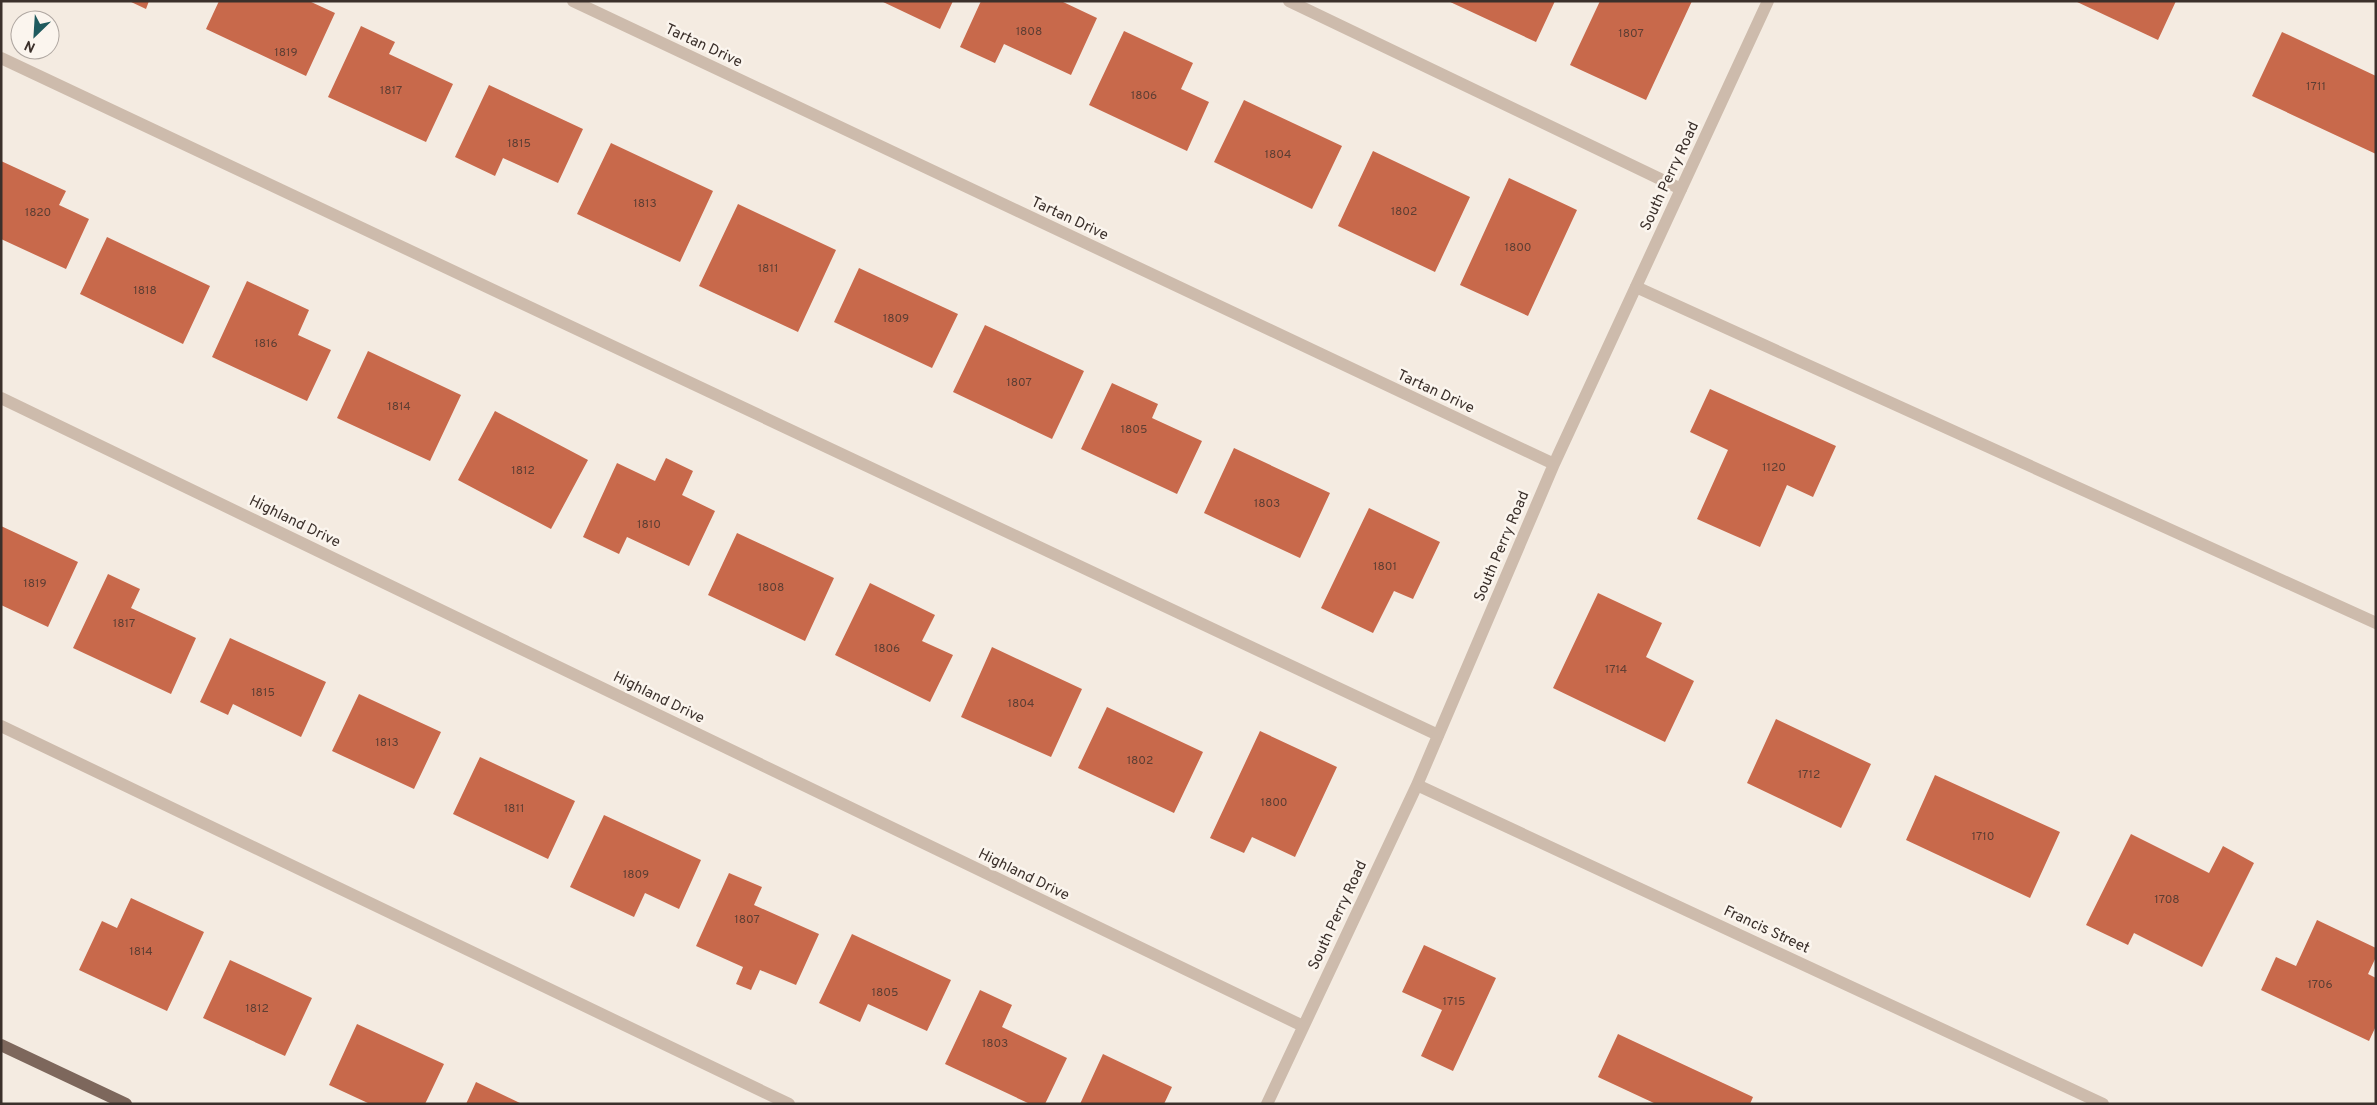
<svg xmlns="http://www.w3.org/2000/svg" width="2377" height="1105" viewBox="0 0 2377 1105" font-family="Overpass,sans-serif">
	<style>
		.building { fill: #c8694b }
		.lines { fill: none; stroke-linecap: round; stroke-linejoin: round }
		.service { stroke: #cdbbac; stroke-width: 12 }
		.minor { stroke: #cdbbac; stroke-width: 12 }
		.primary { stroke: #7d675c; stroke-width: 12 }
		.labels { text-anchor: middle; stroke-width: 5; stroke-linejoin: round; paint-order: stroke }
		.number-label { font-size: 12px; fill: #5e3e33 }
		.street-label { font-size: 15px; fill: #3b302b; stroke: #fbf5ee }
	</style>
	<rect width="100%" height="100%" fill="#f4ebe1"/>
	<path class="building" d="M129 1H149L146 9Z
		M219 1H309L335 13 306 76 206 29Z
		M881 1H953L940 29Z
		M981 1H1061L1097 18 1071 75 1004 44 995 63 960 47Z
		M1448 1H1555L1536 42Z
		M1600 1H1692L1646 100 1570 65Z
		M2075 1H2176L2158 40Z
		M361 26 395 42 389 54 453 84 426 142 328 97Z
		M1124 31 1193 63 1181 89 1209 102 1187 151 1089 105Z
		M2282 32 2376 76V154L2252 96Z
		M489 85 583 129 558 183 503 158 495 176 455 157Z
		M1244 100 1342 146 1312 209 1214 162Z
		M611 143 713 191 680 262 577 214Z
		M1373 151 1470 197 1435 272 1338 226Z
		M1 161 66 191 59 205 89 219 66 269 1 239Z
		M1509 178 1577 210 1528 316 1460 285Z
		M738 204 836 250 798 332 699 286Z
		M107 237 210 286 183 344 80 294Z
		M859 268 958 314 932 368 834 322Z
		M247 281 309 310 298 335 331 350 307 401 212 357Z
		M985 325 1084 371 1052 439 953 392Z
		M368 351 461 395 430 461 337 418Z
		M1112 383 1158 404 1152 418 1202 441 1177 494 1081 449Z
		M1710 389 1836 446 1813 497 1787 485 1760 547 1697 519 1728 450 1690 432Z
		M495 411 588 460 551 529 458 480Z
		M1234 448 1330 493 1300 558 1204 513Z
		M666 458 693 471 682 495 715 511 689 566 627 537 619 554 583 537 617 463 655 481Z
		M1369 508 1440 542 1413 599 1394 591 1373 633 1321 608Z
		M1 526 78 562 48 627 1 605Z
		M737 533 834 578 805 641 708 595Z
		M108 574 140 589 131 608 196 638 171 694 73 648Z
		M870 583 935 615 922 641 953 655 930 702 835 655Z
		M1598 593 1662 623 1646 657 1694 681 1665 742 1553 688Z
		M230 638 326 682 301 737 233 704 228 715 200 702Z
		M992 647 1082 689 1051 757 961 717Z
		M359 694 441 732 414 789 332 751Z
		M1107 707 1203 752 1174 813 1078 768Z
		M1776 719 1871 764 1841 828 1747 783Z
		M1260 731 1337 767 1295 857 1252 837 1244 853 1210 838Z
		M480 757 575 801 548 859 453 814Z
		M1935 775 2060 832 2030 898 1906 840Z
		M604 815 701 860 679 909 645 893 634 917 570 887Z
		M2131 834 2209 873 2223 846 2254 863 2202 967 2134 933 2128 945 2086 925Z
		M729 873 762 887 754 905 819 934 796 985 760 970 751 990 736 984 743 967 696 946Z
		M131 898 204 932 167 1011 79 970 102 921 117 928Z
		M2317 920 2376 948V957L2368 974 2376 978V1026L2369 1041 2261 990 2276 957 2296 966Z
		M852 934 951 980 927 1031 868 1004 860 1022 819 1003Z
		M1424 945 1496 978 1453 1071 1421 1056 1442 1010 1402 992Z
		M230 960 312 998 285 1056 203 1018Z
		M980 990 1012 1005 1002 1027 1067 1058 1045 1104H1030L945 1064Z
		M357 1024 444 1064 425 1104H370L329 1085Z
		M1618 1034 1753 1097 1750 1104H1656L1598 1077Z
		M1103 1054 1172 1087 1164 1104H1080Z
		M476 1082 522 1104H466Z"/>
	<g class="lines">
		<path class="service" d="M1289 1 1681 189
			M1 58 1438 735
			M1636 287 2376 623
			M1 726 789 1104"/>
		<path class="minor" d="M573 1 1554 464
			M1 398 1303 1026
			M1417 785 2103 1104
			M1267 1104 1417 785 1554 464 1768 1"/>
		<path class="primary" d="M1 1045 126 1104"/>
	</g>
	<g class="labels">
		<g class="number-label">
			<text x="1029" y="35">1808</text>
			<text x="1631" y="37">1807</text>
			<text x="286" y="56">1819</text>
			<text x="2316" y="90">1711</text>
			<text x="391" y="94">1817</text>
			<text x="1144" y="99">1806</text>
			<text x="519" y="147">1815</text>
			<text x="1278" y="158">1804</text>
			<text x="645" y="207">1813</text>
			<text x="1404" y="215">1802</text>
			<text x="38" y="216">1820</text>
			<text x="1518" y="251">1800</text>
			<text x="768" y="272">1811</text>
			<text x="145" y="294">1818</text>
			<text x="896" y="322">1809</text>
			<text x="266" y="347">1816</text>
			<text x="1019" y="386">1807</text>
			<text x="399" y="410">1814</text>
			<text x="1134" y="433">1805</text>
			<text x="1774" y="471">1120</text>
			<text x="523" y="474">1812</text>
			<text x="1267" y="507">1803</text>
			<text x="649" y="528">1810</text>
			<text x="1385" y="570">1801</text>
			<text x="35" y="587">1819</text>
			<text x="771" y="591">1808</text>
			<text x="124" y="627">1817</text>
			<text x="887" y="652">1806</text>
			<text x="1616" y="673">1714</text>
			<text x="263" y="696">1815</text>
			<text x="1021" y="707">1804</text>
			<text x="387" y="746">1813</text>
			<text x="1140" y="764">1802</text>
			<text x="1809" y="778">1712</text>
			<text x="1274" y="806">1800</text>
			<text x="514" y="812">1811</text>
			<text x="1983" y="840">1710</text>
			<text x="636" y="878">1809</text>
			<text x="2167" y="903">1708</text>
			<text x="747" y="923">1807</text>
			<text x="141" y="955">1814</text>
			<text x="2320" y="988">1706</text>
			<text x="885" y="996">1805</text>
			<text x="1454" y="1005">1715</text>
			<text x="257" y="1012">1812</text>
			<text x="995" y="1047">1803</text>
		</g>
		<g class="street-label">
			<text transform="translate(704 45) rotate(25)" y="5">Tartan Drive</text>
			<text transform="translate(1669 176) rotate(-65)" y="5">South Perry Road</text>
			<text transform="translate(1070 218) rotate(25)" y="5">Tartan Drive</text>
			<text transform="translate(1436 391) rotate(25)" y="5">Tartan Drive</text>
			<text transform="translate(295 521) rotate(26)" y="5">Highland Drive</text>
			<text transform="translate(1501 546) rotate(-67)" y="5">South Perry Road</text>
			<text transform="translate(659 697) rotate(26)" y="5">Highland Drive</text>
			<text transform="translate(1024 874) rotate(26)" y="5">Highland Drive</text>
			<text transform="translate(1337 915) rotate(-65)" y="5">South Perry Road</text>
			<text transform="translate(1767 929) rotate(25)" y="5">Francis Street</text>
		</g>
	</g>
	<rect width="2377" height="1105" fill="none" stroke="#3b302b" stroke-width="5"/>
	<g transform="translate(35 35) rotate(205)"><circle r="24" fill="#fbf5ee" stroke="#aea6a0"/>
	<path d="M0-4L9 19L0 12L-9 19Z" fill="#1f5a5e"/>
	<text y="-8" font-size="14" font-weight="bold" text-anchor="middle" fill="#3b302b">N</text>
	</g>
</svg>
